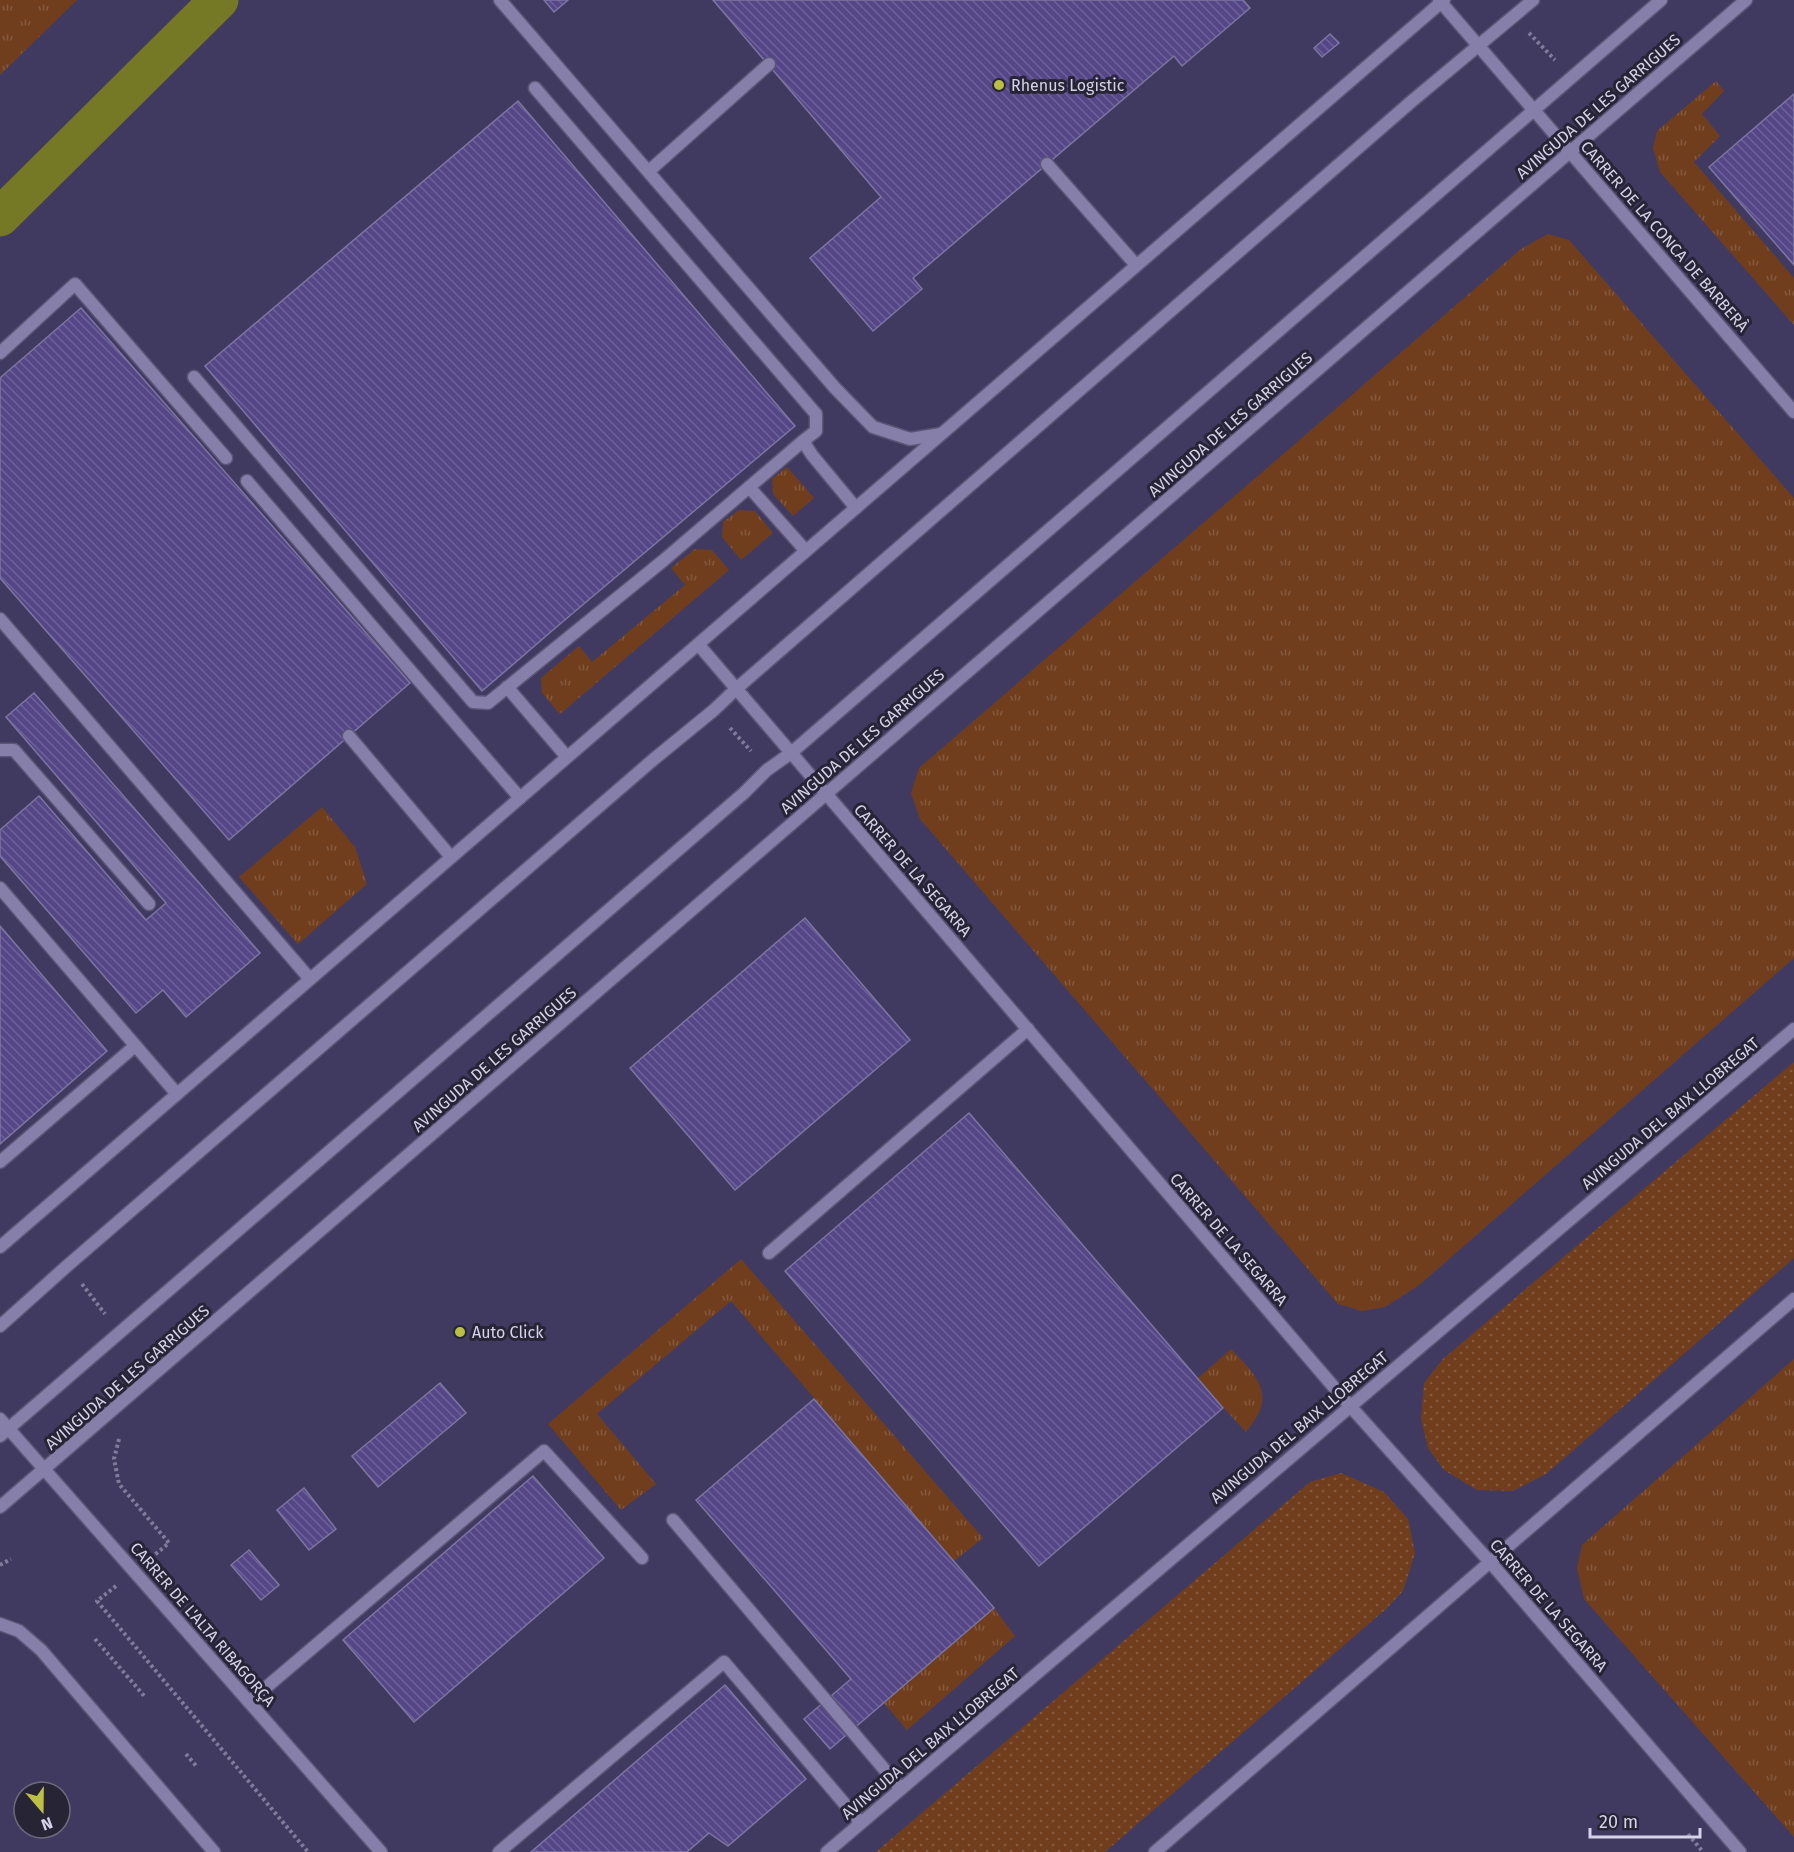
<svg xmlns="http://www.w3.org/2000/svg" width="1794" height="1852" viewBox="0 0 1794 1852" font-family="'Fira Sans',sans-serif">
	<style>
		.grass { fill: url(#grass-tufts) }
		.park { fill: url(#park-dots) }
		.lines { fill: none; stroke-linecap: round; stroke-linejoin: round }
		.canal { stroke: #757926; stroke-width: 39 }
		.building { fill: url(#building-back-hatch); stroke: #7c76a0; stroke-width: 1.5 }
		.service-casing { stroke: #5c5576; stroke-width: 15 }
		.minor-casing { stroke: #5c5576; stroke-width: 15 }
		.tertiary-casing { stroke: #5c5576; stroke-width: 15 }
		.path { stroke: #817c9b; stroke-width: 4; stroke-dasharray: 3 3; stroke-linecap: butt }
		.service { stroke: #867faa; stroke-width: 12 }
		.minor { stroke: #867faa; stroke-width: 12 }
		.tertiary { stroke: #867faa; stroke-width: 12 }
		.poi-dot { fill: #bbc045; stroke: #272436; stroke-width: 2 }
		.labels { text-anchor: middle; stroke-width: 6; stroke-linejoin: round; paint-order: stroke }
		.poi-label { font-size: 16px; fill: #d5d2e9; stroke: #272436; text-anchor: start }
		.street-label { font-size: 16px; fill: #d5d2e9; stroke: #272436 }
	</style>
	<defs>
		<pattern id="grass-tufts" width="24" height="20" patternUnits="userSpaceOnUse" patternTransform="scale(1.5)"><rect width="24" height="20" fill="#703e1d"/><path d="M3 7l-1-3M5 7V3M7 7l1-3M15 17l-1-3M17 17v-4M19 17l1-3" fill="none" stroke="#84593e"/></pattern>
		<pattern id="park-dots" width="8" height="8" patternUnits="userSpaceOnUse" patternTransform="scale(1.5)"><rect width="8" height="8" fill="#703e1d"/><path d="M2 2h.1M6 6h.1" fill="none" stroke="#84593e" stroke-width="1.8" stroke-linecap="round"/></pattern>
		<pattern id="building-back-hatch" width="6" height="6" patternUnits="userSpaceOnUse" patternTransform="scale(1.5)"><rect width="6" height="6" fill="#554787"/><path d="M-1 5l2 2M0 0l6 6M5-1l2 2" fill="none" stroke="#6d6198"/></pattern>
	</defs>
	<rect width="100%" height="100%" fill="#413a60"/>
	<path class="grass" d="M0 0H77L0 75Z
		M1716 81 1724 91 1702 114 1720 136 1694 162 1794 278V325L1660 172 1653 148 1657 131Z
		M1548 234 1569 240 1794 498V958L1418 1286 1385 1307 1362 1311 1338 1304 920 819 911 793 919 768 1521 249Z
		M787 467 814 498 793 516 773 494 772 479Z
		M739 510 755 511 773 533 741 560 722 537 723 522Z
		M695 549 712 550 729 570 560 714 542 693 541 678 579 646 592 662 685 585 671 568Z
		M322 807 355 847 367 884 298 944 239 877Z
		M741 1259 983 1538 954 1561 731 1301 597 1414 656 1484 621 1510 548 1424Z
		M1231 1349C1244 1363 1265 1381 1262 1402 1261 1413 1252 1424 1246 1432L1197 1379Z
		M1794 1359V1837L1584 1599 1577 1568 1582 1545Z
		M994 1608 1015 1636 907 1730 884 1703Z"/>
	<path class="park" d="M1794 1062V1258L1546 1474 1513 1491 1477 1490 1444 1470 1428 1448 1421 1419 1424 1383 1443 1359Z
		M1341 1473 1384 1492 1408 1519 1415 1553 1403 1591 1386 1609 1105 1852H876L1310 1482Z"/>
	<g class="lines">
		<path class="canal" d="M0 217 219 0"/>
	</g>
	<path class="building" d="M544 0H568L554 12Z
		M713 0H1243L1250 8 1182 66 1174 56 913 278 922 289 873 331 810 258 881 197Z
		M1330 34 1339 43 1322 57 1314 48Z
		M1794 94V265L1709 167Z
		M518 101 795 426 560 624 482 691 205 366Z
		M81 308 410 683 229 840 0 578V378Z
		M34 693 260 953 186 1017 163 990 136 1013 0 856V830L39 796 146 920 166 903 6 717Z
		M805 918 910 1040 735 1190 630 1068Z
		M0 926 107 1051 0 1144Z
		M969 1113 1223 1408 1039 1566 785 1271Z
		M440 1383 466 1413 378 1487 352 1456Z
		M814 1399 994 1608 830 1749 804 1719 851 1679 696 1500Z
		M533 1476 604 1558 414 1722 343 1640Z
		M304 1488 336 1529 309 1550 277 1510Z
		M249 1550 279 1585 261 1600 231 1565Z
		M725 1685 806 1779 728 1846 709 1833 687 1852H531Z"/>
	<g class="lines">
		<defs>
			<path id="service" d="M500 0 835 388 873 427 910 439 941 434
				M535 88 816 414V431L803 441 812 455 856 508
				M1047 164 1136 265
				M649 171 769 64
				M0 353 75 284 226 458
				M194 377 473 702 488 703 664 560 803 441
				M247 481 520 798
				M749 487 806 551
				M0 619 310 979
				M507 687 567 757
				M349 736 451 857
				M0 750H14L149 904
				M0 888 177 1094
				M0 1162 135 1046
				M769 1253 1028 1029
				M673 1520 901 1789
				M0 1624 19 1631 41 1650 214 1852
				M249 1702 544 1451 642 1558
				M499 1852 724 1662 861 1823"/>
			<path id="minor" d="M1439 0 1794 412
				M698 644 1350 1406 1490 1562 1740 1852
				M0 1247 1444 0
				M0 1419 381 1852
				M0 1507 1746 0
				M827 1852 1794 1029
				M1155 1852 1794 1299"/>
			<path id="tertiary" d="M0 1326 67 1266 654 759 714 710 736 689 1412 101 1533 0
				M0 1436 744 793 767 770 791 753 1661 0"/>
		</defs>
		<use href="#service" class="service-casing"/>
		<use href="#minor" class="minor-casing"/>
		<use href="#tertiary" class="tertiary-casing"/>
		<path class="path" d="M1529 33 1555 60
			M730 728 751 751
			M82 1284 105 1314
			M119 1439 114 1459 119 1484 169 1543 152 1557
			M0 1565 11 1559
			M116 1586 97 1601 308 1852
			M95 1639 146 1698
			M186 1754 197 1767
			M1688 1834 1703 1852"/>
		<use href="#service" class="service"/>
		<use href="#minor" class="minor"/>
		<use href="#tertiary" class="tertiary"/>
	</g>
	<g class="poi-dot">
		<circle cx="999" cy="85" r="6"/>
		<circle cx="460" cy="1332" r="6"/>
	</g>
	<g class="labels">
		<g class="poi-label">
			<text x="1011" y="91">Rhenus Logistic</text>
			<text x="472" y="1338">Auto Click</text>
		</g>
		<g class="street-label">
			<text transform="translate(1598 106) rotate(-41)" y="6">AVINGUDA DE LES GARRIGUES</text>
			<text transform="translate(1665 236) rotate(49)" y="6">CARRER DE LA CONCA DE BARBERÀ</text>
			<text transform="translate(1230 424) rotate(-41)" y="6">AVINGUDA DE LES GARRIGUES</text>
			<text transform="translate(862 741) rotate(-41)" y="6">AVINGUDA DE LES GARRIGUES</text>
			<text transform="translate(913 870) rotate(49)" y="6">CARRER DE LA SEGARRA</text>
			<text transform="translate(494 1059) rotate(-41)" y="6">AVINGUDA DE LES GARRIGUES</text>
			<text transform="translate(1670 1113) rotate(-40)" y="6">AVINGUDA DEL BAIX LLOBREGAT</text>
			<text transform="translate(1229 1239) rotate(49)" y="6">CARRER DE LA SEGARRA</text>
			<text transform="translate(127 1377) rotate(-41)" y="6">AVINGUDA DE LES GARRIGUES</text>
			<text transform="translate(1299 1427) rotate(-40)" y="6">AVINGUDA DEL BAIX LLOBREGAT</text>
			<text transform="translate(1549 1605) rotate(49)" y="6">CARRER DE LA SEGARRA</text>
			<text transform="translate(203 1624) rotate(49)" y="6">CARRER DE L'ALTA RIBAGORÇA</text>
			<text transform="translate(930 1743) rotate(-40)" y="6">AVINGUDA DEL BAIX LLOBREGAT</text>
		</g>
	</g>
	<g transform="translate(42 1810) rotate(160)"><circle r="28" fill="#272436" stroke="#6d6a7e" stroke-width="1.5"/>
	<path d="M0-4.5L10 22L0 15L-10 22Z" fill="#bbc045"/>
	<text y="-9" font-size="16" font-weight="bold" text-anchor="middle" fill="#d5d2e9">N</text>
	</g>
	<path d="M1590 1828v9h110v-9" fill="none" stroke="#d5d2e9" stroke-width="3"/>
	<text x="1599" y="1828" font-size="18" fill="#d5d2e9" stroke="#272436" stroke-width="4.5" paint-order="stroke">20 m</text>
</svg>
